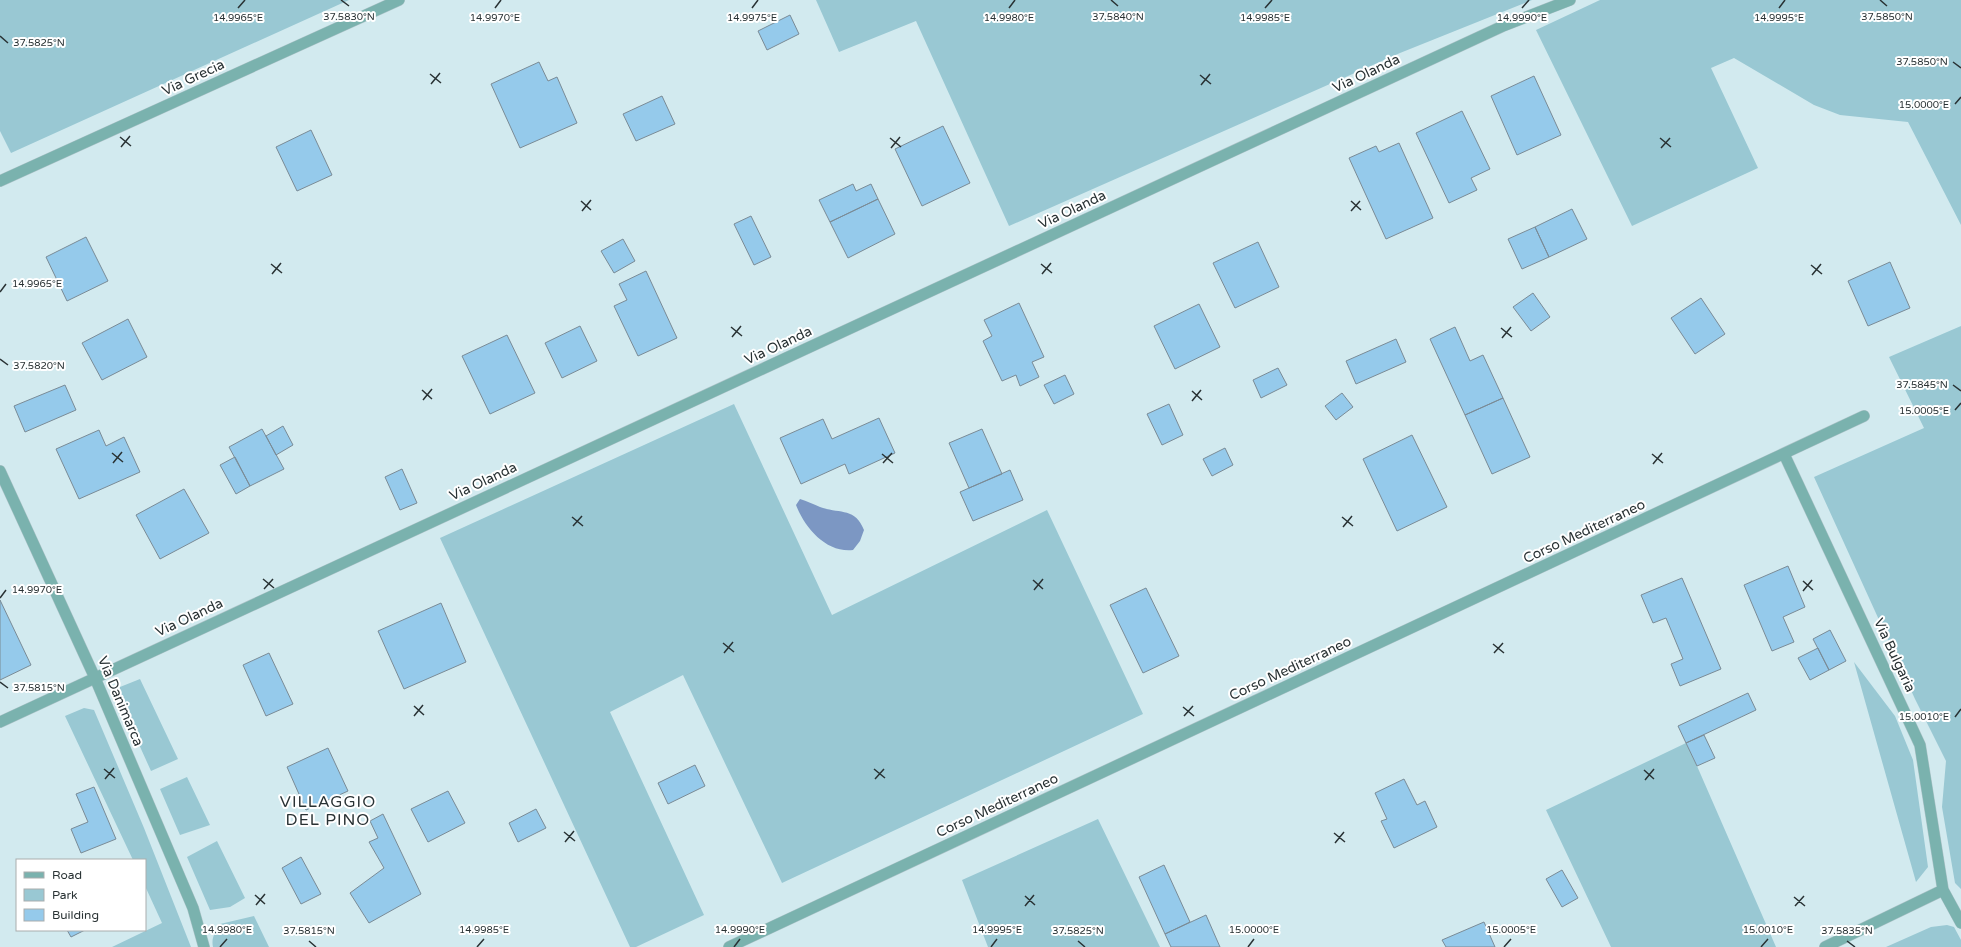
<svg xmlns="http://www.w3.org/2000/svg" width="1961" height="947" viewBox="0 0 1961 947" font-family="'Varela Round',sans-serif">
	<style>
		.green { fill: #99c8d3 }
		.water { fill: #7c97c3 }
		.building { fill: #95caeb; stroke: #7a8b96 }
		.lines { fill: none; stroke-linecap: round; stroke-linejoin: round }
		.minor-casing { stroke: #b0c5ca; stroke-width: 12 }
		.minor { stroke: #7ab2ae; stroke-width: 11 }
		.ticks { fill: none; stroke: #293234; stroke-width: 1.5 }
		.labels { text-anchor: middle; stroke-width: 4; stroke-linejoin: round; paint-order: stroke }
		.street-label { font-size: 14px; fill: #293234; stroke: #fff }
		.quarter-label { font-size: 16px; letter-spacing: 1px; fill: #293234; stroke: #fff }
		.ticks-label { font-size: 10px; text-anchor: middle; fill: #293234; stroke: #fff; stroke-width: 4; stroke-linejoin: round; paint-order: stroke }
	</style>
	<rect width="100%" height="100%" fill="#d2eaef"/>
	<path class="green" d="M0 0H349L11 153 0 131Z
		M816 0H1532L1400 53 1009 226 916 21 839 52Z
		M1600 0H1961V225L1908 122 1840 115 1814 105 1734 58 1711 68 1758 168 1632 226 1536 30Z
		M1961 326V889L1955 883 1942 807 1946 761 1915 699 1814 477 1924 428 1889 357Z
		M734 404 832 615 1047 510 1143 714 782 883 683 675 610 712 704 915 636 947H630L440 538Z
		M1854 662 1895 716 1913 760 1928 867 1916 882Z
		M140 679 178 759 151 771 118 698 120 687Z
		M84 708 94 710 144 828 191 947H112L162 923 145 886V860H133L65 716Z
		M1686 743 1697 766 1776 947H1611L1546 810Z
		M187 777 210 825 180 835 160 789Z
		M1098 819 1160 947H988L962 880Z
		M217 841 245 898 230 907 210 910 187 857Z
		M254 916 269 947H213C211 938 215 932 220 924Z
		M1947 925 1954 927 1961 940V947H1886L1931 927Z"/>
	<path class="water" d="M800 499C807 501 813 504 820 507 839 514 855 507 864 530L860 541 853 550C826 553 805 528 796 505Z"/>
	<path class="building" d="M790 15 799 34 767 50 758 31Z
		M539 62 548 81 557 77 577 123 520 148 491 84Z
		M1534 76 1561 135 1517 155 1491 96Z
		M662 96 675 124 636 141 623 114Z
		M1462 111 1490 169 1471 178 1477 190 1449 203 1416 133Z
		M943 126 970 183 922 206 895 149Z
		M311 130 332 175 297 191 276 147Z
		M1399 143 1433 218 1386 239 1349 158 1376 146 1379 152Z
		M853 184 856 191 871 184 878 199 830 222 819 200Z
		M878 199 895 234 848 258 830 222Z
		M1572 209 1587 239 1549 257 1535 227Z
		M751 216 771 257 754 265 734 224Z
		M1535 227 1549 257 1522 269 1508 239Z
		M86 237 108 281 67 301 46 257Z
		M623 239 635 261 614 273 601 251Z
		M1258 242 1279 287 1235 308 1213 263Z
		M1890 262 1910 308 1868 326 1848 281Z
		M646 271 677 338 638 356 614 306 627 300 619 284Z
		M1533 293 1550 317 1531 331 1513 307Z
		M1701 298 1725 334 1695 354 1671 318Z
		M1019 303 1044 357 1032 362 1039 377 1020 386 1016 375 1002 381 983 341 992 336 984 320Z
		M1199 304 1220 347 1175 369 1154 326Z
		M128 319 147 357 102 380 82 343Z
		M580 326 597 361 562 378 545 343Z
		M1455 327 1470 361 1483 355 1503 398 1465 415 1430 339Z
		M507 335 535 393 490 414 462 356Z
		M1396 339 1406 362 1356 384 1346 361Z
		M1278 368 1287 385 1261 398 1253 380Z
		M1065 375 1074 394 1054 404 1044 385Z
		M65 385 76 410 25 432 14 406Z
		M1342 393 1353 407 1336 420 1325 406Z
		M1503 398 1530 457 1492 474 1465 415Z
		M1169 404 1183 435 1162 445 1147 414Z
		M879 418 895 453 849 474 845 464 801 484 780 438 823 419 832 439Z
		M283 426 293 445 276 455 266 436Z
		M262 429 284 469 250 486 229 447Z
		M982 429 1002 474 969 488 949 443Z
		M99 430 106 446 124 437 140 472 79 499 56 449Z
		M1412 435 1447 507 1397 531 1363 459Z
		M1225 448 1233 465 1212 476 1203 459Z
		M235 457 250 486 236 494 220 465Z
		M402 469 417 503 400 510 385 477Z
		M1010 470 1023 500 973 521 960 492Z
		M184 489 209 533 160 559 136 515Z
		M1788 566 1805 607 1783 617 1794 642 1772 651 1744 585Z
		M1682 578 1721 669 1680 686 1671 664 1683 659 1666 618 1653 623 1641 595Z
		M1146 588 1179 656 1143 673 1110 605Z
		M0 600 31 665 0 680Z
		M441 603 466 662 404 689 378 631Z
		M1830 630 1846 661 1829 670 1813 639Z
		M1818 648 1829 670 1810 680 1798 658Z
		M269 653 293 704 266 716 243 665Z
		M1748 693 1756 710 1686 743 1678 726Z
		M1704 735 1715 758 1697 766 1686 743Z
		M328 748 348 791 306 810 287 767Z
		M695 765 705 786 668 804 658 783Z
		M1404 779 1417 805 1425 801 1437 827 1394 848 1381 821 1387 819 1375 793Z
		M94 787 116 839 81 853 71 829 88 822 76 794Z
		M448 791 465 823 428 842 411 809Z
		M536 809 546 828 518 842 509 823Z
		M383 814 421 894 369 923 350 893 384 868 369 842 378 838 370 821Z
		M301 857 321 894 301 904 282 868Z
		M1164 865 1190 922 1165 934 1139 877Z
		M1562 870 1578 898 1562 907 1546 879Z
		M1206 915 1220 947H1171L1165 934Z
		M1484 922 1495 947H1446L1442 940Z
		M67 930H85L71 937Z"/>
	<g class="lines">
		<defs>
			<path id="minor" d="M0 181 399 0
				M1784 454 1920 745 1943 890 1961 923
				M0 471 95 678 193 908 204 947
				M0 722 1503 26 1570 0
				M729 947 1864 416
				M1825 947 1943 890"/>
		</defs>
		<use href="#minor" class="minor-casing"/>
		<use href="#minor" class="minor"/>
	</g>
	<path class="ticks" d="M341 0 349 6M1111 0 1118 6M1880 0 1887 6M238 8 245 0M495 8 501 0M752 8 758 0M1009 8 1015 0M1265 8 1272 0M1522 8 1529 0M1779 8 1785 0M0 36 8 43M1953 62 1961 68M430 74 441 83M1200 75 1211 84M431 84 440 73M1201 85 1210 74M1955 104 1961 97M120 137 131 146M890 138 901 147M1660 138 1671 147M121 147 130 136M891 148 900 137M1661 148 1670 138M581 201 591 210M1351 201 1361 210M582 211 591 200M1351 211 1360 201M271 264 282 273M1041 264 1052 273M1811 265 1822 274M272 274 281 263M1042 274 1051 263M1812 275 1821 264M0 292 6 284M731 327 742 336M1501 328 1512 337M732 337 741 326M1502 338 1511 327M0 359 8 365M1953 385 1961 391M422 390 432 399M1192 391 1202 400M423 400 432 389M1192 401 1201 390M1955 410 1961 403M112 453 123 462M882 454 893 463M1652 454 1663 463M113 463 122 452M883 463 892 453M1653 464 1662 453M572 517 583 526M1342 517 1353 526M573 526 582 516M1343 527 1352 516M263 579 274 588M1033 580 1043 589M1803 581 1813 590M264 589 273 579M1034 590 1043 579M1803 591 1812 580M0 598 6 590M723 643 734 652M1493 644 1504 653M724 653 733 642M1494 653 1503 643M0 682 8 688M414 706 424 715M1183 707 1194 716M414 716 423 705M1184 716 1193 706M1955 717 1961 709M104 769 115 778M874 769 885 778M1644 770 1654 779M105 779 114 768M875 779 884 769M1645 780 1654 769M564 832 575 841M1334 833 1345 842M565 842 574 831M1335 843 1344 832M255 895 265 904M1025 896 1035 905M1794 897 1805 906M256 905 265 894M1025 906 1034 895M1795 906 1804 896M309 941 316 947M1078 941 1085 947M1847 941 1855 947M220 947 227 939M477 947 484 939M734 947 740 939M991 947 997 939M1248 947 1254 939M1504 947 1511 939M1761 947 1768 939"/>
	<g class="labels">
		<g class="street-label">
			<text transform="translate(1366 73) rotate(-25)" y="5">Via Olanda</text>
			<text transform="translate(193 77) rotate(-25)" y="5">Via Grecia</text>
			<text transform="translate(1072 209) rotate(-25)" y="5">Via Olanda</text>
			<text transform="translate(778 345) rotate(-25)" y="5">Via Olanda</text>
			<text transform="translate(483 481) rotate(-25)" y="5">Via Olanda</text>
			<text transform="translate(1584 531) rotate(-25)" y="5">Corso Mediterraneo</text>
			<text transform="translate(189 617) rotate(-25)" y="5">Via Olanda</text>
			<text transform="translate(1895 655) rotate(65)" y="5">Via Bulgaria</text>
			<text transform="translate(1290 668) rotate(-25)" y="5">Corso Mediterraneo</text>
			<text transform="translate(121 701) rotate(67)" y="5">Via Danimarca</text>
			<text transform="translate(997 805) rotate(-25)" y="5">Corso Mediterraneo</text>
		</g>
		<g class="quarter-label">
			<text x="328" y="807">VILLAGGIO<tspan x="328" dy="18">DEL PINO</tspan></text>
		</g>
	</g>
	<g class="ticks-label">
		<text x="349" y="20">37.5830°N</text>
		<text x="1118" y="20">37.5840°N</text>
		<text x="1887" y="20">37.5850°N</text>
		<text x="238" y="21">14.9965°E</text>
		<text x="495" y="21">14.9970°E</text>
		<text x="752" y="21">14.9975°E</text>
		<text x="1009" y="21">14.9980°E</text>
		<text x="1265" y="21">14.9985°E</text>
		<text x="1522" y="21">14.9990°E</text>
		<text x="1779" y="21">14.9995°E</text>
		<text x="39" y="46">37.5825°N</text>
		<text x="1922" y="65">37.5850°N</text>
		<text x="1924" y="108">15.0000°E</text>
		<text x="37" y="287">14.9965°E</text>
		<text x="39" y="369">37.5820°N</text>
		<text x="1922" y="388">37.5845°N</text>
		<text x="1924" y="414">15.0005°E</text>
		<text x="37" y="593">14.9970°E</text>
		<text x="39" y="691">37.5815°N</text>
		<text x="1924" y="720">15.0010°E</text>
		<text x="227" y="933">14.9980°E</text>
		<text x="484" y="933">14.9985°E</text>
		<text x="740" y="933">14.9990°E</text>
		<text x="997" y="933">14.9995°E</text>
		<text x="1254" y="933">15.0000°E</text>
		<text x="1511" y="933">15.0005°E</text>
		<text x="1768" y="933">15.0010°E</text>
		<text x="309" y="934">37.5815°N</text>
		<text x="1078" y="934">37.5825°N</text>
		<text x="1847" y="934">37.5835°N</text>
	</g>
	<rect x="16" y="859" width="130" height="72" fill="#ffffff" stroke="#a9adae"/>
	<rect x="24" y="872" width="20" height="6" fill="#7ab2ae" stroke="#a9adae"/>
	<text x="52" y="879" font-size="12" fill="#293234">Road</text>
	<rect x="24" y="889" width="20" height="12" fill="#99c8d3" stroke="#a9adae"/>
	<text x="52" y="899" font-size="12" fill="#293234">Park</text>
	<rect x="24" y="909" width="20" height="12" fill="#95caeb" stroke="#a9adae"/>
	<text x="52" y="919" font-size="12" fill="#293234">Building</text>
</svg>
